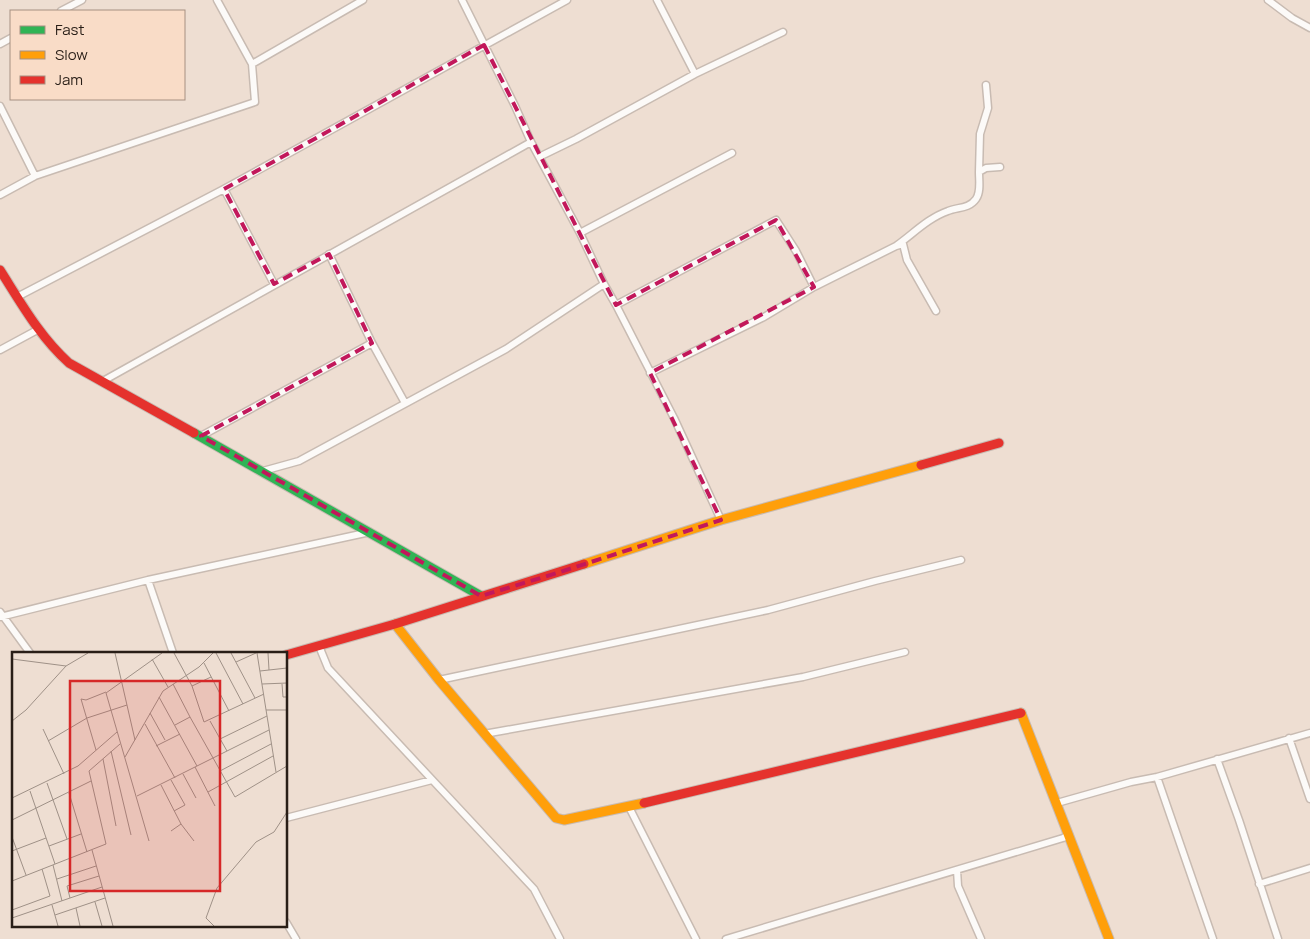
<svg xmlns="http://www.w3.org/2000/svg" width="1310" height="939" viewBox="0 0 1310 939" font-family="Manrope,sans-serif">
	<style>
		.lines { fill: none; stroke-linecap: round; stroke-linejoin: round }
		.street-casing { stroke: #c8bbb2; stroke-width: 9 }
		.fast-casing { stroke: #c8bbb2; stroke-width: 11 }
		.slow-casing { stroke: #c8bbb2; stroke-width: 11 }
		.jam-casing { stroke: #c8bbb2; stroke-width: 11 }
		.street { stroke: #fcfaf8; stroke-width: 6 }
		.fast { stroke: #30b455; stroke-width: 9 }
		.slow { stroke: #ff9f0a; stroke-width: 9 }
		.jam { stroke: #e5322d; stroke-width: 9 }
		.marked { fill: none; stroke: #c2185b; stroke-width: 4; stroke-dasharray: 10 6; stroke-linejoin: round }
		.inset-road { fill: none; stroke: #9f9187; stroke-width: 1 }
		.view { fill: #d62828; fill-opacity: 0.15; stroke: #d62828; stroke-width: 2.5 }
		.inset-edge { fill: none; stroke: #291e17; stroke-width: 2.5 }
	</style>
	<rect width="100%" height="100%" fill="#eeded2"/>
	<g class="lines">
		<defs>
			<path id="street" d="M462 0 515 106 531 142 580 233 604 284 616 305 674 418 721 520
				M657 0 695 74
				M1268 0 1292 18 1310 28
				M61 11 82 0
				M0 44 11 38
				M252 64 363 0
				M0 106 35 176
				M539 157 576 139 695 74 783 32
				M979 172 980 134 988 108 986 85
				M0 195 35 176 255 102 252 64 217 0
				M580 233 732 153
				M329 254 372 343 405 403
				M274 284 224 189 567 0
				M17 297 224 189
				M616 305 776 220 796 251 814 287
				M936 311 907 260 903 244 896 246C913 234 928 218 948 211 957 207 969 209 976 199 981 192 979 181 979 172L986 168 1000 167
				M0 350 39 329
				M650 373 764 317 814 287 896 246
				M103 381 531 142
				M201 436 372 343
				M263 471 299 461 506 349 604 284
				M148 580 173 653
				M0 612 30 653
				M0 617 148 580 370 532
				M319 646 328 668 534 889 560 939
				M439 680 768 610 875 581 961 560
				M484 734 803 677 905 652
				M1289 738 1310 799
				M1217 759 1239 820 1278 939
				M1157 777 1213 939
				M1057 803 1131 782 1157 777 1310 733
				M629 807 696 939
				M286 818 432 780
				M957 870 958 886 981 939
				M1259 884 1310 868
				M286 922 296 939
				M726 939 1063 838 1069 835"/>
			<path id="fast" d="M194 433 481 596"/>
			<path id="slow" d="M584 564 721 520 921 465
				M395 624 439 680 556 818 564 820 644 803
				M1021 713 1109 939"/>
			<path id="jam" d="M0 270C21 303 40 337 69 363L194 433
				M921 465 999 443
				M286 655 395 624 584 564
				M644 803 1021 713"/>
		</defs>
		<use href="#street" class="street-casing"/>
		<use href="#fast" class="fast-casing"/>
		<use href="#slow" class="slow-casing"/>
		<use href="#jam" class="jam-casing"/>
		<use href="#street" class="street"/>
		<use href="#fast" class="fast"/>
		<use href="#slow" class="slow"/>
		<use href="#jam" class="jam"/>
	</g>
	<path class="marked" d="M484 45 616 305 776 220 814 287 650 373 721 520 557 573 481 596 201 436 372 343 329 254 274 284 224 189Z"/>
	<g transform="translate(12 652)">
		<rect width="275" height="275" fill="#eeded2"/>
		<path class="inset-road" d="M103 1 123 88M162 1 180 34 192 70 252 42M204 1 231 52M219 1 243 46M245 1 255 64M256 1 257 18M0 7 54 14M140 7 156 35M224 10 244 1M192 11 217 59M248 19 275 16M161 32 178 65M250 32 275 31M270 32 271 45H275M180 34 199 25M147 45 185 114M254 58H275M138 61 153 88M0 69 14 58 54 14 76 1M198 69 215 99M133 72 163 126M163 73 178 65 223 145 275 114M31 77 52 122M208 87 255 64 264 120M36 89 75 66 115 53M144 94 168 82M84 98 69 47 74 48 94 40M99 99 119 183M113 105 151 39 187 15 201 1M91 107 104 174M183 115 203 154M208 119 259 92M171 122 184 146M159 128 173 153 162 159M35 131 55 187M149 133 169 172M18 139 43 212M196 140 261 104M57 141 75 200M125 144 257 78M0 146 66 114 105 80M0 168 79 129M159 179 169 172 182 189M0 185 14 223M137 189 94 41 150 1M37 194 69 182M80 198 101 274M0 199 34 186M41 213 50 249M45 227 84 214M0 229 94 192 77 119 108 92M58 246 55 234 87 224M83 250 90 274M40 253 46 274M64 256 68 274M0 258 38 244 30 217M43 263 93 246M0 266 90 235M202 274 194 266 205 236 244 190 262 180 275 160"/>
		<path class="view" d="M58 29H208V239H58Z"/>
		<rect width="275" height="275" class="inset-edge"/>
	</g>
	<rect x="10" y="10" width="175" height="90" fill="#f9dcc7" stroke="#a69081"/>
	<rect x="20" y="26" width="25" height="8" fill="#30b455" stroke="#a69081"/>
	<text x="55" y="35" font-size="15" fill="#291e17">Fast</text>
	<rect x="20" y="51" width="25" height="8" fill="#ff9f0a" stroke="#a69081"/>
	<text x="55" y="60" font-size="15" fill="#291e17">Slow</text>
	<rect x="20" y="76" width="25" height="8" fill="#e5322d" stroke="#a69081"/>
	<text x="55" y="85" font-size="15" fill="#291e17">Jam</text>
</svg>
